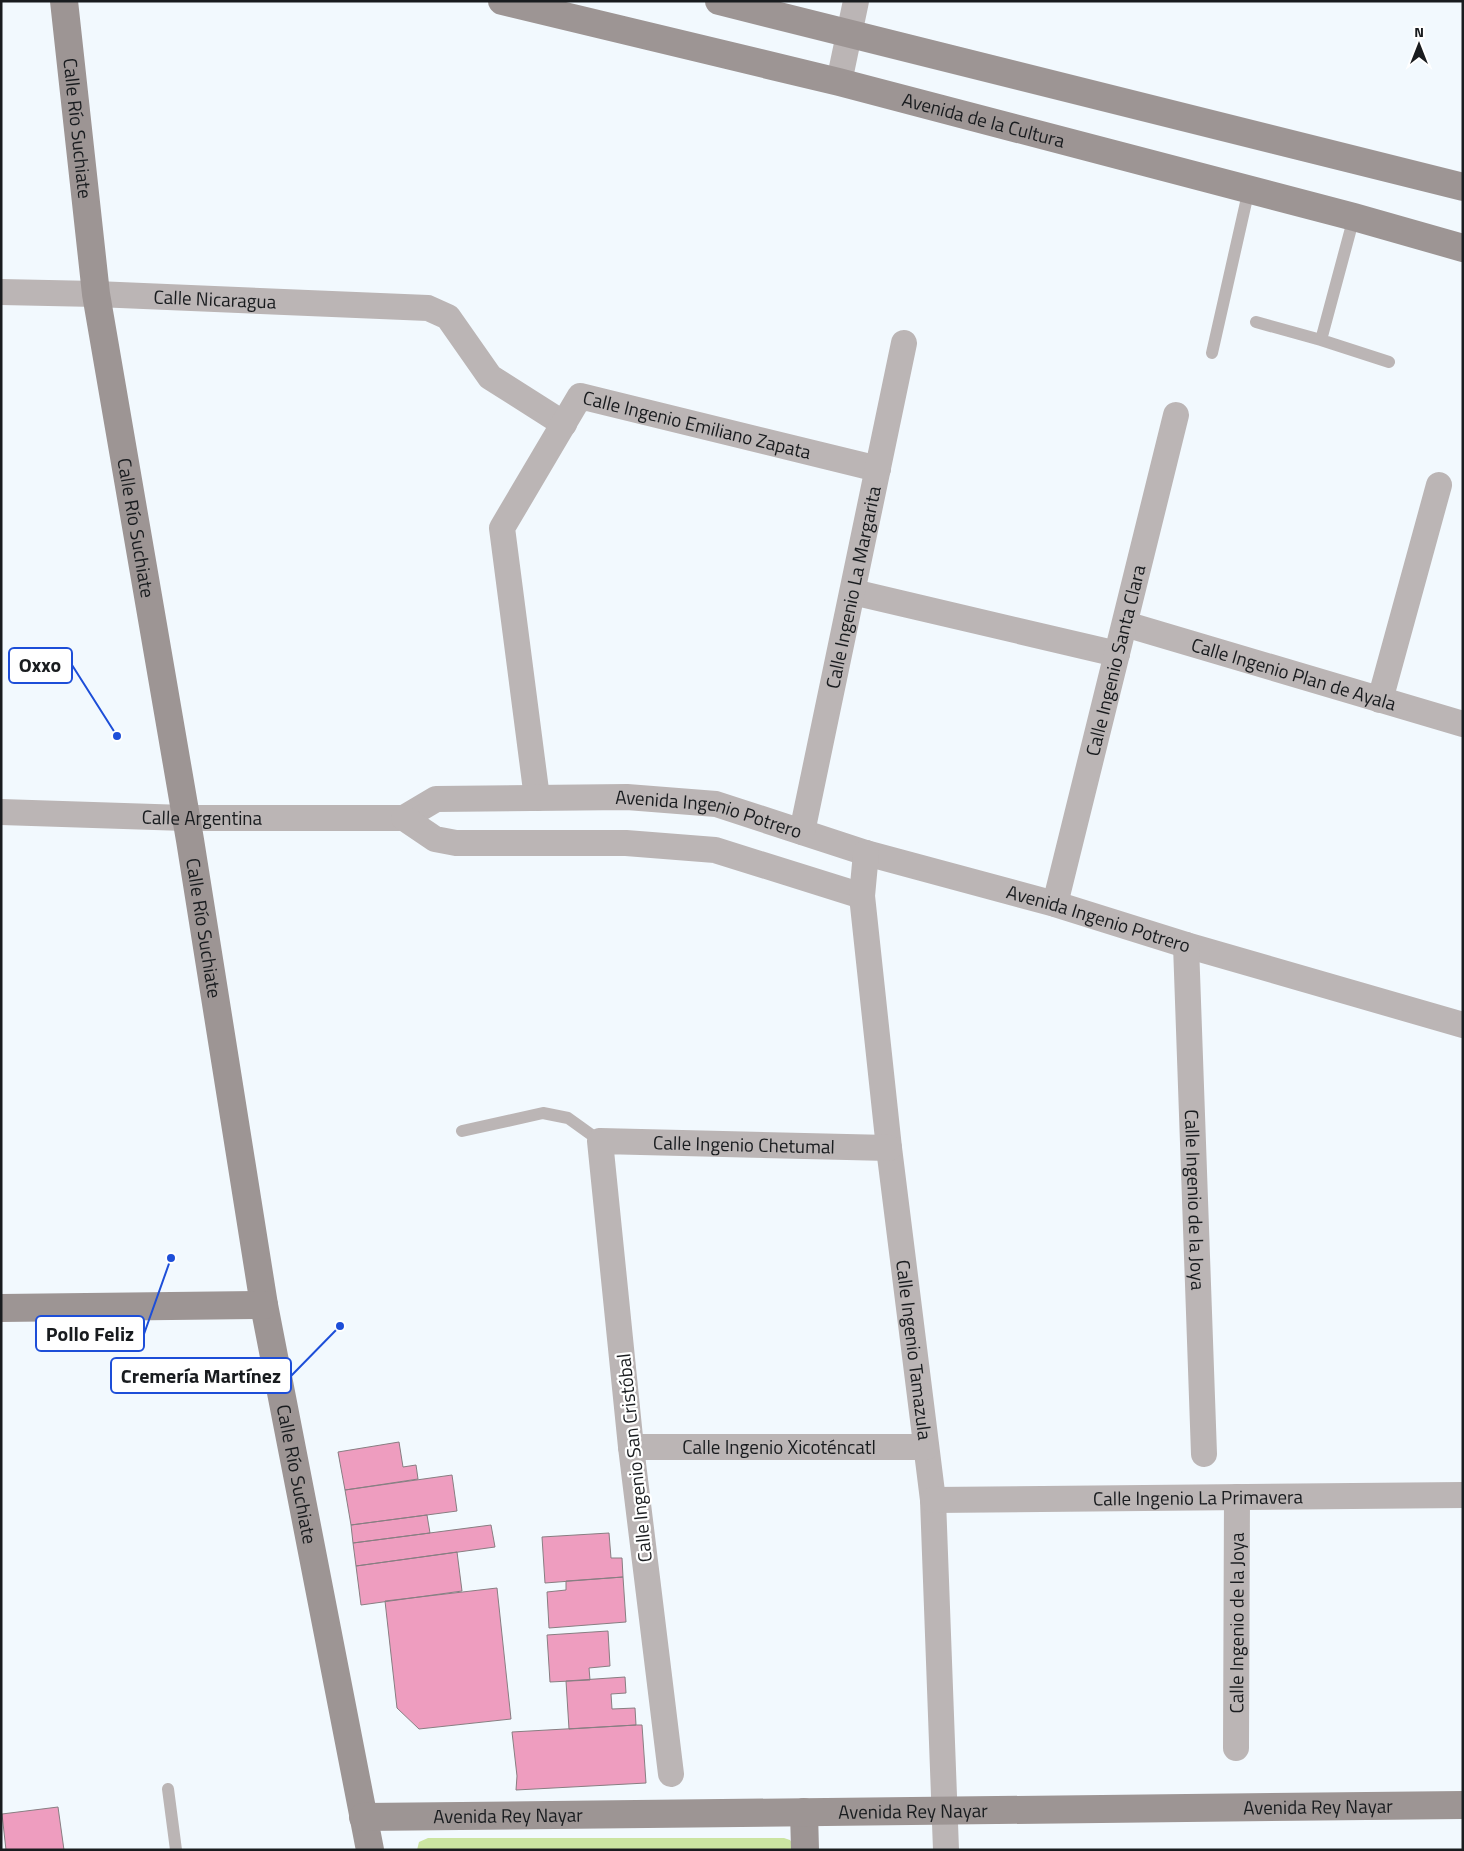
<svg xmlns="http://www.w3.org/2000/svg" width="1464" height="1851" viewBox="0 0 1464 1851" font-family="'Titillium Web',sans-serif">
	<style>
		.green { fill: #cbe4a1 }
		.building { fill: #ee9dbf; stroke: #887e82 }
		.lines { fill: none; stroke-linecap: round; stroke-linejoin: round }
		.lane { stroke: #bbb5b5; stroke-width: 12 }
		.street { stroke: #bbb5b5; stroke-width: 26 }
		.secondary { stroke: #9d9594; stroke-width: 28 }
		.labels { text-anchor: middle; stroke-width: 4.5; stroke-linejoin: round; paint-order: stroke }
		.street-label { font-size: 19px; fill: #191c1f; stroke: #fff }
		.leader { fill: none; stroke: #1d4ed8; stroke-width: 2 }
		.callout-dot { fill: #1d4ed8; stroke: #fff; stroke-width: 2 }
		.callout { fill: #fff; stroke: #1d4ed8; stroke-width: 2 }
		.callout-label { font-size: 20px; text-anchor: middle; font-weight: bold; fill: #191c1f }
	</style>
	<rect width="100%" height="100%" fill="#f2f9fe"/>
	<path class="green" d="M428 1838H784L790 1840 795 1847 794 1850H417L419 1842Z"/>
	<path class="building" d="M399 1442 403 1467 416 1465 418 1479 345 1490 338 1452Z
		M452 1475 457 1511 351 1525 345 1490Z
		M427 1515 430 1533 353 1543 351 1525Z
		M491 1525 495 1547 356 1566 353 1543Z
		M609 1533 611 1558H622L623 1577 545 1583 542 1537Z
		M457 1552 462 1591 361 1605 356 1566Z
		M623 1577 626 1622 549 1628 547 1592 566 1590V1581Z
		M497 1588 511 1719 419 1729 397 1708 385 1601Z
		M608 1631 610 1666 589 1668 590 1680 550 1682 547 1635Z
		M625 1677 626 1693 611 1694 612 1709 635 1708 636 1725 569 1729 566 1681Z
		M636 1725H642L646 1783 516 1790 517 1776 512 1732Z
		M58 1807 64 1850H6L2 1814Z"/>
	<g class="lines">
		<path class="lane" d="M1256 322 1321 340 1354 217
			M1321 340 1389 362
			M1212 353 1249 189
			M462 1131 543 1113 568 1118 600 1141
			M168 1789 176 1850"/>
		<g class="street">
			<path d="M839 82 856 1"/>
			<path id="s1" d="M1 292 96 294 428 308 448 317 490 377 564 424"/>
			<path d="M853 592 1117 654"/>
			<path id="s2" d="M1125 624 1463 724"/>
			<path d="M1380 700 1439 485"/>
			<path id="s3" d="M537 798 502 528 580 396 878 469"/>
			<path id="s4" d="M1 812 185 818H404L436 799 627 797 716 804 866 853 1055 904 1186 945 1463 1025"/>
			<path d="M404 818 435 839 456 843H626L715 850 862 896"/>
			<path id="s5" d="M802 832 904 343"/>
			<path id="s6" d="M866 853 862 896 889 1148 933 1500 946 1850"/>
			<path id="s7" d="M1055 904 1176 415"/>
			<path id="s8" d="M1186 945 1204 1454"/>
			<path id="s9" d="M631 1447H926"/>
			<path id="s10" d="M933 1500 1463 1495"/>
			<path id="s11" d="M1236 1748 1237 1497"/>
			<path id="s12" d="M671 1774 631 1447 600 1141 889 1148"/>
		</g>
		<g class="secondary">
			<path id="s13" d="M64 1 96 294 190 840 264 1305 370 1850"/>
			<path id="s14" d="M502 1 839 82 1354 217 1463 248"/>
			<path d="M719 1 1463 187"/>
			<path d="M1 1308 264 1305"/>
			<path d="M804 1812 805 1850"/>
			<path id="s15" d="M363 1817 1463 1805"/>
		</g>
	</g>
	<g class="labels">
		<g class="street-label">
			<text dy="7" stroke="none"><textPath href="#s14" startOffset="496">Avenida de la Cultura</textPath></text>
			<text dy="7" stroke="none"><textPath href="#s13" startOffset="128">Calle Río Suchiate</textPath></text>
			<text dy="7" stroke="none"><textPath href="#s1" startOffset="214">Calle Nicaragua</textPath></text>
			<text dy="7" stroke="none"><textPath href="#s3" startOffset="546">Calle Ingenio Emiliano Zapata</textPath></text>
			<text dy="7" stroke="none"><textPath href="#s13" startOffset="532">Calle Río Suchiate</textPath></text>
			<text dy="7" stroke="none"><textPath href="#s5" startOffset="250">Calle Ingenio La Margarita</textPath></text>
			<text dy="7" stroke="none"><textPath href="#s7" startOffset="251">Calle Ingenio Santa Clara</textPath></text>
			<text dy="7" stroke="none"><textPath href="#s2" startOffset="176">Calle Ingenio Plan de Ayala</textPath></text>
			<text dy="7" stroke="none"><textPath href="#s4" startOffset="715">Avenida Ingenio Potrero</textPath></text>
			<text dy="7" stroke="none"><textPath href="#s4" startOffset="201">Calle Argentina</textPath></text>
			<text dy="7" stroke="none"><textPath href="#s4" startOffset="1120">Avenida Ingenio Potrero</textPath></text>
			<text dy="7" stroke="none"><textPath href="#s13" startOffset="938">Calle Río Suchiate</textPath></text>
			<text dy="7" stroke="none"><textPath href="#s12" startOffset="781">Calle Ingenio Chetumal</textPath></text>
			<text dy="7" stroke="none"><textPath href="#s8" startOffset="255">Calle Ingenio de la Joya</textPath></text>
			<text dy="7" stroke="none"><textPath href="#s6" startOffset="500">Calle Ingenio Tamazula</textPath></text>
			<text dy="7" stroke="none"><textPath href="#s9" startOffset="148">Calle Ingenio Xicoténcatl</textPath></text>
			<text transform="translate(634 1458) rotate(-96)" y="7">Calle Ingenio San Cristóbal</text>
			<text dy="7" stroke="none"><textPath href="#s13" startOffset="1492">Calle Río Suchiate</textPath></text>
			<text dy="7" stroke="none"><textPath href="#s10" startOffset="265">Calle Ingenio La Primavera</textPath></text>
			<text dy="7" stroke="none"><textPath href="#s11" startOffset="125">Calle Ingenio de la Joya</textPath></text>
			<text dy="7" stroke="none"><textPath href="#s15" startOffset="955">Avenida Rey Nayar</textPath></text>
			<text dy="7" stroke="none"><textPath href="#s15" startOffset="550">Avenida Rey Nayar</textPath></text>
			<text dy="7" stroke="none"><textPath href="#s15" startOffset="145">Avenida Rey Nayar</textPath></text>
		</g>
	</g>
	<path class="leader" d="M117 736L72 665M171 1258L144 1334M340 1326L291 1376"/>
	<g class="callout-dot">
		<circle cx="117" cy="736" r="5"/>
		<circle cx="171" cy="1258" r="5"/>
		<circle cx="340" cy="1326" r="5"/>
	</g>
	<g class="callout">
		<rect x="9" y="648" width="63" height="35" rx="5"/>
		<rect x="36" y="1316" width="108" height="35" rx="5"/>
		<rect x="111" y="1358" width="180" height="35" rx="5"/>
	</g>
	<g class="callout-label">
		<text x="40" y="672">Oxxo</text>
		<text x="90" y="1341">Pollo Feliz</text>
		<text x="201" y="1383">Cremería Martínez</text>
	</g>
	<rect width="1464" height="1851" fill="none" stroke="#191c1f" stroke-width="5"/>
	<g transform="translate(1419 45)" stroke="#ffffff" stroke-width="4" paint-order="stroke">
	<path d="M0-4L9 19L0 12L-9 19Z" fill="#191c1f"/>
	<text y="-8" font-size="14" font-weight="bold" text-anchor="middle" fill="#191c1f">N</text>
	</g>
</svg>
